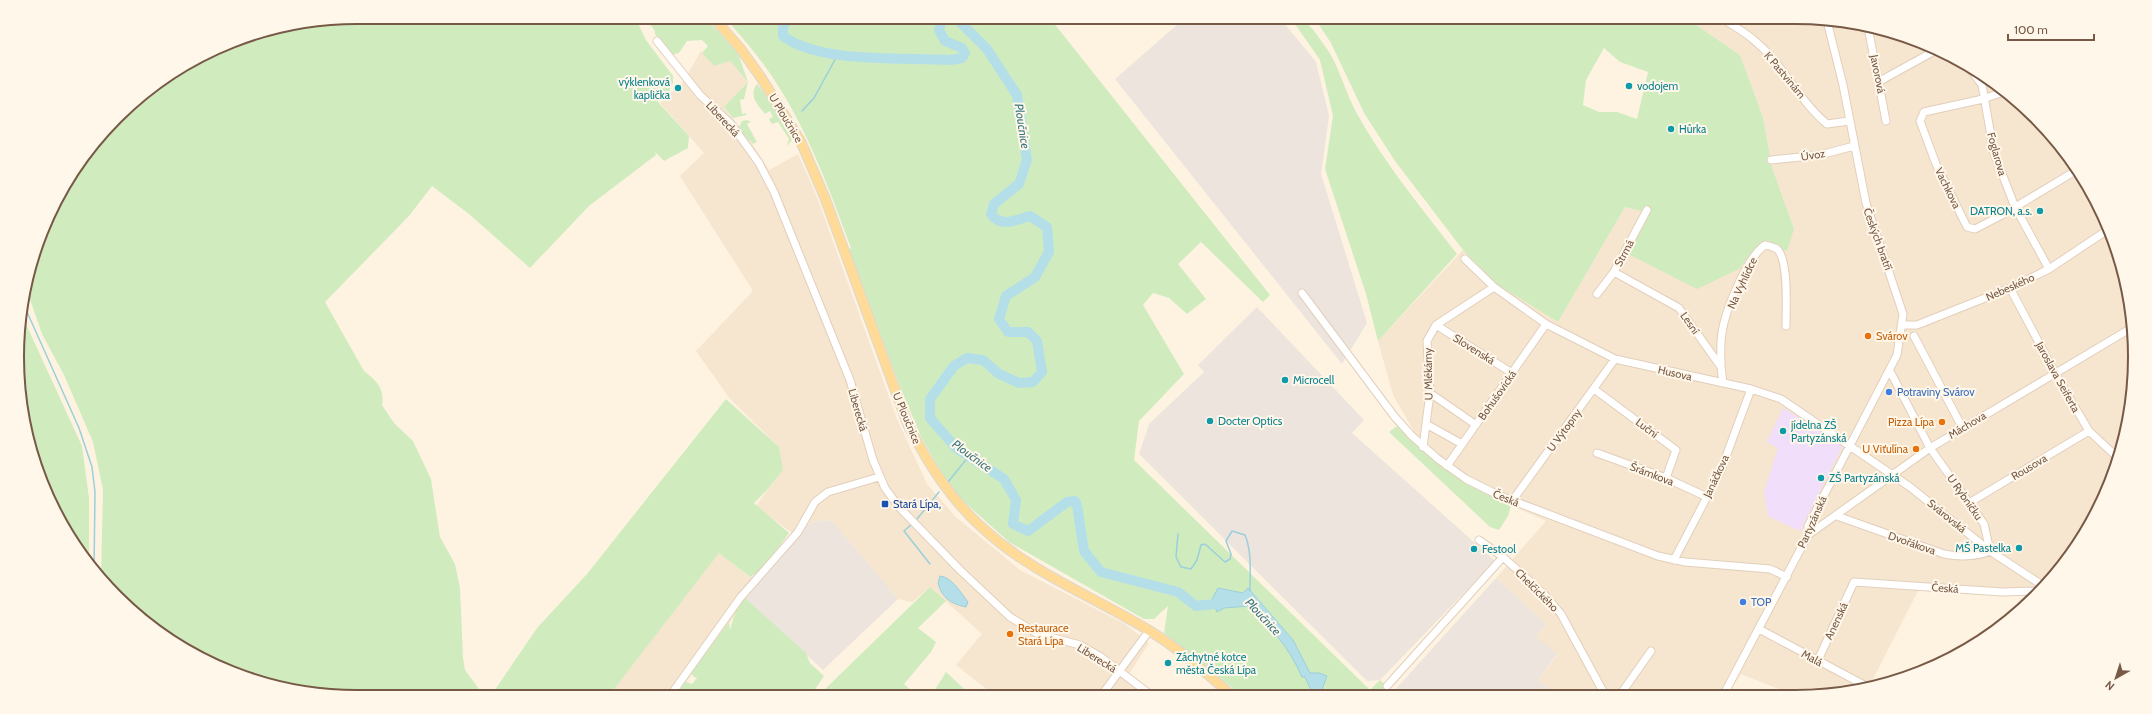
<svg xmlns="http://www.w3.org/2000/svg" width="2152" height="714" viewBox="0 0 2152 714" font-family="Cabin,sans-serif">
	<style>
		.residential { fill: #f6e5cf }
		.industrial { fill: #ece4dd }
		.education { fill: #f0defa }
		.green { fill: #d0ecbf; fill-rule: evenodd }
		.water { fill: #b4dfe8; stroke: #9acfdb }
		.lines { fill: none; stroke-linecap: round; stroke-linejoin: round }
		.stream { stroke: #9acfdb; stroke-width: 1.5 }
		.river { stroke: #b4dfe8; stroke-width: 10 }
		.minor-casing { stroke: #e2cfbc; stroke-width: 9 }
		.major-casing { stroke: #ded7d3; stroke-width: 11 }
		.minor { stroke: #fff; stroke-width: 7 }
		.major { stroke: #ffdb97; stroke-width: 9 }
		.culture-dot { fill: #0f9aa8; stroke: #fff7e9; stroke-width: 1.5 }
		.food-dot { fill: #e8710a; stroke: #fff7e9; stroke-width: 1.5 }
		.shop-dot { fill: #3f7fe0; stroke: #fff7e9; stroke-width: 1.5 }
		.transit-dot { fill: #1a4fb4; stroke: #fff7e9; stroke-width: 1.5 }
		.labels { text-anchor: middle; stroke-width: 4; stroke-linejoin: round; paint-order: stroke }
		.street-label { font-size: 11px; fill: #775946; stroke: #fff7e9 }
		.culture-label { font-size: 11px; fill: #0d838f; stroke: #fff7e9; text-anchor: start }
		.food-label { font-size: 11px; fill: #c56008; stroke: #fff7e9; text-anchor: start }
		.shop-label { font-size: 11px; fill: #366cbe; stroke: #fff7e9; text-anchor: start }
		.transit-label { font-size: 11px; fill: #164399; stroke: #fff7e9; text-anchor: start }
		.water-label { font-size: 12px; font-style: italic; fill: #3b7784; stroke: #fff7e9 }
		.rim { fill: none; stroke: #775946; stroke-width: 2 }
	</style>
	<rect width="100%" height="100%" fill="#fef3e1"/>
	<path class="residential" d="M1691 17H1795L1883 29 1945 52 2002 87 2050 133 2089 187 2117 247 2132 312 2134 379 2123 445 2089 527 2039 588H1981L1922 583 1870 685 1839 694H1791L1741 674 1728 694 1556 695 1538 680 1557 655 1536 637 1546 624 1496 578 1546 521 1492 497 1423 447 1393 395 1378 341 1463 250 1495 283 1558 322 1625 207 1649 213 1739 269 1752 252 1764 242 1794 229 1772 167 1763 117 1740 55 1689 20Z
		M701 51 714 66 730 61 748 82 724 107 750 140 769 170 798 154 817 197 897 419 927 484 956 517 1020 570 1125 624 1149 643 1129 674 1156 695 995 696 956 665 982 634 930 587 912 602 898 599 832 521 823 520 808 524 797 537 756 506 782 470 779 447 730 399 696 351 753 291 680 176 704 153 660 103 682 84Z
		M719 552 749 577 752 576 759 582 676 696 608 697Z"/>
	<path class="industrial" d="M1186 17H1279L1316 62 1329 116 1321 174 1367 323 1342 364 1115 79Z
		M1257 307 1364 420 1352 433 1495 561 1380 680 1367 681 1139 454 1149 424 1204 372 1198 365Z
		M823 520 832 521 898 599 823 670 745 598 808 524Z
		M1496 578 1546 624 1536 637 1557 654 1538 680 1556 695H1397L1394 691Z"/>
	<path class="education" d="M1783 408 1843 445 1800 531 1768 516 1764 492 1778 448 1767 442Z"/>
	<path class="green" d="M357 17H635L646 40 673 76V83L669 91 658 102 689 136 688 148 664 161 655 152 656 155 589 206 530 268 469 214 432 186 409 216 325 302 364 371C376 380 385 389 382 405L394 423 413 441 431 479 440 537 455 564 460 588 463 658 465 670 485 697H357L269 685 168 640 117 598 101 578 103 490 93 442 64 375 42 334 27 291 52 206 87 150 133 102 227 43 291 23Z
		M640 17H705L738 53 748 82 744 99 740 100 742 114 746 113V115L733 118 724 107 748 82 730 61 714 66 702 53 708 46 702 40 687 41 679 53 671 55 655 34V31L649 23Z
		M724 17H1049L1270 295 1263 302 1201 242 1178 264 1206 299 1187 314 1169 298 1153 293 1143 305 1184 374 1139 421 1134 460 1370 690 1380 680 1397 695H1320L1326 676 1319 673H1310L1293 640 1248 588 1243 593 1219 588 1218 612 1224 608 1250 606C1271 627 1290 649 1302 676L1305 677 1313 695H1238L1231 687 1164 633 1168 606 1154 619H1144L1009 542 962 500 945 478 921 437 901 389 848 250 851 248C830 191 809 134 777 84 762 60 743 38 724 17Z
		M1290 17C1308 17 1315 33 1325 46 1339 65 1344 89 1355 110 1383 162 1421 207 1457 254L1378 341 1366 294 1325 169 1333 116 1320 60Z
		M1312 17H1691L1689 20 1740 55 1763 117 1772 167 1794 229 1787 251 1764 242 1752 252 1739 269 1697 289 1628 254 1649 213 1625 207 1558 322 1495 283 1463 250 1395 161 1364 113 1331 43 1317 22ZM1604 48 1620 62 1648 72 1637 119 1617 112H1599L1583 105 1586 80Z
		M757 84 768 97 791 135 792 140 787 146 789 139 778 122 772 124 769 119 773 117 770 111 765 114C758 105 748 96 757 84Z
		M747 120 751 122 747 124 757 142 753 144 750 140 746 141 738 129 742 121Z
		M20 311 82 446 89 498V564L74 546 29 445 18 379Z
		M726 399 779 447 783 470 766 491 754 503 789 533 761 571 750 577 719 553 608 697H490L537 628 587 574Z
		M1397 426C1436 461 1463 483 1511 505L1508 516 1499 530 1490 527 1389 432Z
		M930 587 946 601 918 628 936 642 931 652 904 684 917 696H821L823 691Z
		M744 597 806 653 810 663 824 676 814 691 812 696H673L684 681 692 684 697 678 694 677 691 673 729 622 730 630 736 610Z
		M946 672 972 696H931Z"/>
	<path class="water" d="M940 576C952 577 961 593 968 602L966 607C951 604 942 598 938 583Z
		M1218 588 1243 593 1248 588 1293 640 1310 673H1319L1327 676 1320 695H1313L1305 677H1302C1290 649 1271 627 1250 606L1224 608 1217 612 1212 599Z"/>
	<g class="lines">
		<path class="stream" d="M802 111 814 98 837 56
			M23 303 79 428 92 467 95 492 94 570
			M948 482 969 456
			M917 519 939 492
			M912 524 904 531 930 564
			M1178 534 1176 557 1181 567 1191 569 1197 560 1201 545 1205 544 1225 562 1230 559 1231 554 1226 541 1232 531 1245 535C1252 552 1250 572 1250 591"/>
		<path class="river" d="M789 17 783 27V36C820 64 904 57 950 60L962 58 965 53 962 48 945 41 939 30 942 20 951 17
			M955 17 987 49 1017 95 1027 160 1019 184 994 204 991 214C1001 228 1016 220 1030 216L1047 227 1049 252 1035 277 1006 296 999 319 1008 332H1028L1037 341 1042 372 1033 382 1019 383 999 374 983 360 967 358 954 366 930 399V418L956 448 1004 479 1016 500 1013 524 1028 531 1067 502 1075 501 1077 505 1084 551 1101 572 1178 592 1196 606 1214 604 1226 599"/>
		<defs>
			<path id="minor" d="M1721 17C1732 26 1746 32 1756 42 1784 65 1799 101 1827 124L1849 121
				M1868 27 1886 121
				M657 41 700 95 731 124 759 163 774 192 850 380 873 460 885 488 899 507 960 570 1010 617 1038 634 1080 645 1101 657 1151 695
				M1968 66 1982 85 1994 153 2015 207 2049 269
				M1880 81 1938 49
				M2006 91 1983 99 1924 112 1920 121 1936 164 1967 227 1975 229 2002 215 2077 170
				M1771 160 1820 155 1854 146
				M1465 259 1494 287 1546 324 1615 359 1751 389 1781 399 1910 487 1990 551 2042 585
				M1614 272 1679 308 1721 367 1723 383
				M2010 288 2055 373 2089 431 2118 458
				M1302 293 1394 416 1412 436 1438 459 1466 479 1498 495 1658 556 1685 562 1770 569 1787 577
				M1597 294 1614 272 1647 210
				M1436 325 1512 373
				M1902 325H1917L2010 288 2049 269 2109 229
				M1914 336 1962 427
				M1721 367C1721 356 1720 344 1722 333 1725 311 1747 257 1765 245 1769 246 1774 247 1777 249 1789 260 1786 309 1786 326
				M1890 371 1930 448 1984 524 1990 551
				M1594 389 1676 450 1666 478
				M1430 393 1476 425
				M1426 424 1462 444
				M1423 447 1430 393 1427 341 1436 325 1494 287
				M1597 453 1666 478 1707 497
				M1447 466 1546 324
				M1512 501 1615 359
				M1969 503 2089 431
				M1837 516 1944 554C1958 557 1976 557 1990 551
				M2085 533 2091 524
				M1808 535 1930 448 2133 327
				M1479 540 1503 557 1544 594 1561 614 1605 695
				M1674 560 1721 470 1751 389
				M1759 629 1866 686
				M1818 660 1854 582 2002 592 2037 591
				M1387 686 1503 557
				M1724 694 1808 535V526L1897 355 1903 314 1866 203 1843 85 1827 21
				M1620 695 1651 651
				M670 696 740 598 798 532 815 502 828 492 879 477
				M1101 696 1149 631"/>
			<path id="major" d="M713 17 740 48 762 79 801 142 825 198 908 425C929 465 952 502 987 532 1034 574 1096 598 1150 631 1179 649 1206 672 1231 695"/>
		</defs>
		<use href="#minor" class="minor-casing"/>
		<use href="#major" class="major-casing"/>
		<use href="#minor" class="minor"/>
		<use href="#major" class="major"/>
	</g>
	<g class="culture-dot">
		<circle cx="1629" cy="86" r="4"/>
		<circle cx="678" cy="88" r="4"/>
		<circle cx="1671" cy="129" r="4"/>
		<circle cx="2040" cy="211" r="4"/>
		<circle cx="1285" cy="380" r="4"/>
		<circle cx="1210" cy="421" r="4"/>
		<circle cx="1783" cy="431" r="4"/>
		<circle cx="1821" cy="478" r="4"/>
		<circle cx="2019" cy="548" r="4"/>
		<circle cx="1474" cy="549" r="4"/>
		<circle cx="1168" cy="663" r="4"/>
	</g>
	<g class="food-dot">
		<circle cx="1868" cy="336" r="4"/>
		<circle cx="1942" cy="422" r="4"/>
		<circle cx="1916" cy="449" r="4"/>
		<circle cx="1010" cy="634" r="4"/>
	</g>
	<g class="shop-dot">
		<circle cx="1889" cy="392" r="4"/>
		<circle cx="1743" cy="602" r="4"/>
	</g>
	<rect class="transit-dot" x="881" y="500" width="8" height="8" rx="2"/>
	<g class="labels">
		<g class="street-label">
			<text transform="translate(1878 74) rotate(79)" y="4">Javorová</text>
			<text transform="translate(1785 75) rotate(50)" y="4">K Pastvinám</text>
			<text transform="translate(786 118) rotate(59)" y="4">U Ploučnice</text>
			<text transform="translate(723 119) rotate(47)" y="4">Liberecká</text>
			<text transform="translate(1997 154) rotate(74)" y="4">Foglarova</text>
			<text transform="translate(1813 155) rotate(-9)" y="4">Úvoz</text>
			<text transform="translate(1948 188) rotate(64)" y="4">Vachkova</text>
			<text transform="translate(1878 239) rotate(70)" y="4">Českých bratří</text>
			<text transform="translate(1624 253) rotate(-62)" y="4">Strmá</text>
			<text transform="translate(1742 283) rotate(-65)" y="4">Na Vyhlídce</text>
			<text transform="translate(2010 287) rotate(-24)" y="4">Nebeského</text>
			<text transform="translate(1690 323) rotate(55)" y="4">Lesní</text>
			<text transform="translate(1474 349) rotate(32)" y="4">Slovenská</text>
			<text transform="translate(1675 373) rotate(13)" y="4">Husova</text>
			<text transform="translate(1428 374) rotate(-91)" y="4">U Mlékárny</text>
			<text transform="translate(2058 377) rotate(61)" y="4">Jaroslava Seiferta</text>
			<text transform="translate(1497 395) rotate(-55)" y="4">Bohušovická</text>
			<text transform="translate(858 410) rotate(74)" y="4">Liberecká</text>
			<text transform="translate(907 418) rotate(67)" y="4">U Ploučnice</text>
			<text transform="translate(1967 425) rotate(-31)" y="4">Máchova</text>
			<text transform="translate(1647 428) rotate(37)" y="4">Luční</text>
			<text transform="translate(1564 430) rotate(-54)" y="4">U Výtopny</text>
			<text transform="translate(2029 467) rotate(-31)" y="4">Rousova</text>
			<text transform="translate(1652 474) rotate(21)" y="4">Šrámkova</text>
			<text transform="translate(1716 476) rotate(-65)" y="4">Janáčkova</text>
			<text transform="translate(1965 497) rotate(55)" y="4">U Rybníčku</text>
			<text transform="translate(1506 498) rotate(22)" y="4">Česká</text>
			<text transform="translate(1947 516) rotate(39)" y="4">Svárovská</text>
			<text transform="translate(1812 522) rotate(-66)" y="4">Partyzánská</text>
			<text transform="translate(1912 543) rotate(19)" y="4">Dvořákova</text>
			<text transform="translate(1945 588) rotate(4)" y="4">Česká</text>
			<text transform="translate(1537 590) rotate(45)" y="4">Chelčického</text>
			<text transform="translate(1836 621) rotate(-65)" y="4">Anenská</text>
			<text transform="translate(1097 658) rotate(32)" y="4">Liberecká</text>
			<text transform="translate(1812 658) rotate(28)" y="4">Malá</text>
		</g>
		<g class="culture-label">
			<text x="670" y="86" text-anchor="end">výklenková<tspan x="670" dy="13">kaplička</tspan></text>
			<text x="1637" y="90">vodojem</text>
			<text x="1679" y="133">Hůrka</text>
			<text x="2032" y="215" text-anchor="end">DATRON, a.s.</text>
			<text x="1293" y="384">Microcell</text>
			<text x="1218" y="425">Docter Optics</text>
			<text x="1791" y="429">jídelna ZŠ<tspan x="1791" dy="13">Partyzánská</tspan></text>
			<text x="1829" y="482">ZŠ Partyzánská</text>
			<text x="2011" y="552" text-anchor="end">MŠ Pastelka</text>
			<text x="1482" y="553">Festool</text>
			<text x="1176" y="661">Záchytné kotce<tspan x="1176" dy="13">města Česká Lípa</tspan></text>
		</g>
		<g class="food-label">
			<text x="1876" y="340">Svárov</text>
			<text x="1934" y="426" text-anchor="end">Pizza Lípa</text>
			<text x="1908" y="453" text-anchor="end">U Viťulína</text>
			<text x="1018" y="632">Restaurace<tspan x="1018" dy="13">Stará Lípa</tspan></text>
		</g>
		<g class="shop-label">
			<text x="1897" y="396">Potraviny Svárov</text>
			<text x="1751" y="606">TOP</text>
		</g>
		<g class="transit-label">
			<text x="893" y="508">Stará Lípa,</text>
		</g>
		<g class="water-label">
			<text transform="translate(1022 126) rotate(81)" y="4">Ploučnice</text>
			<text transform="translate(972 456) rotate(36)" y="4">Ploučnice</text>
			<text transform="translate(1263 617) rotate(47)" y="4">Ploučnice</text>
		</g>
	</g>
	<path d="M0 0H2152V714H0ZM357 24H1795A333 333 0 0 1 2128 357V357A333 333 0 0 1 1795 690H357A333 333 0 0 1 24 357V357A333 333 0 0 1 357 24Z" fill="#fff7e9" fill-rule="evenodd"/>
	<path class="rim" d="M357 24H1795A333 333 0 0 1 2128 357V357A333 333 0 0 1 1795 690H357A333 333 0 0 1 24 357V357A333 333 0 0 1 357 24Z"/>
	<g transform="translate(2116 678) rotate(219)" stroke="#fff7e9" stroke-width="3" paint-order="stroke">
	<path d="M0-3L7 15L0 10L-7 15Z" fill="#775946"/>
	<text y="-6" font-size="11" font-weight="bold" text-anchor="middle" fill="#775946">N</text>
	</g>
	<path d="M2008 34v6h86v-6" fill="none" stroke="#775946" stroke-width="2"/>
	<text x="2014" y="34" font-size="12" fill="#775946" stroke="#fff7e9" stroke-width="3" paint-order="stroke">100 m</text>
</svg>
